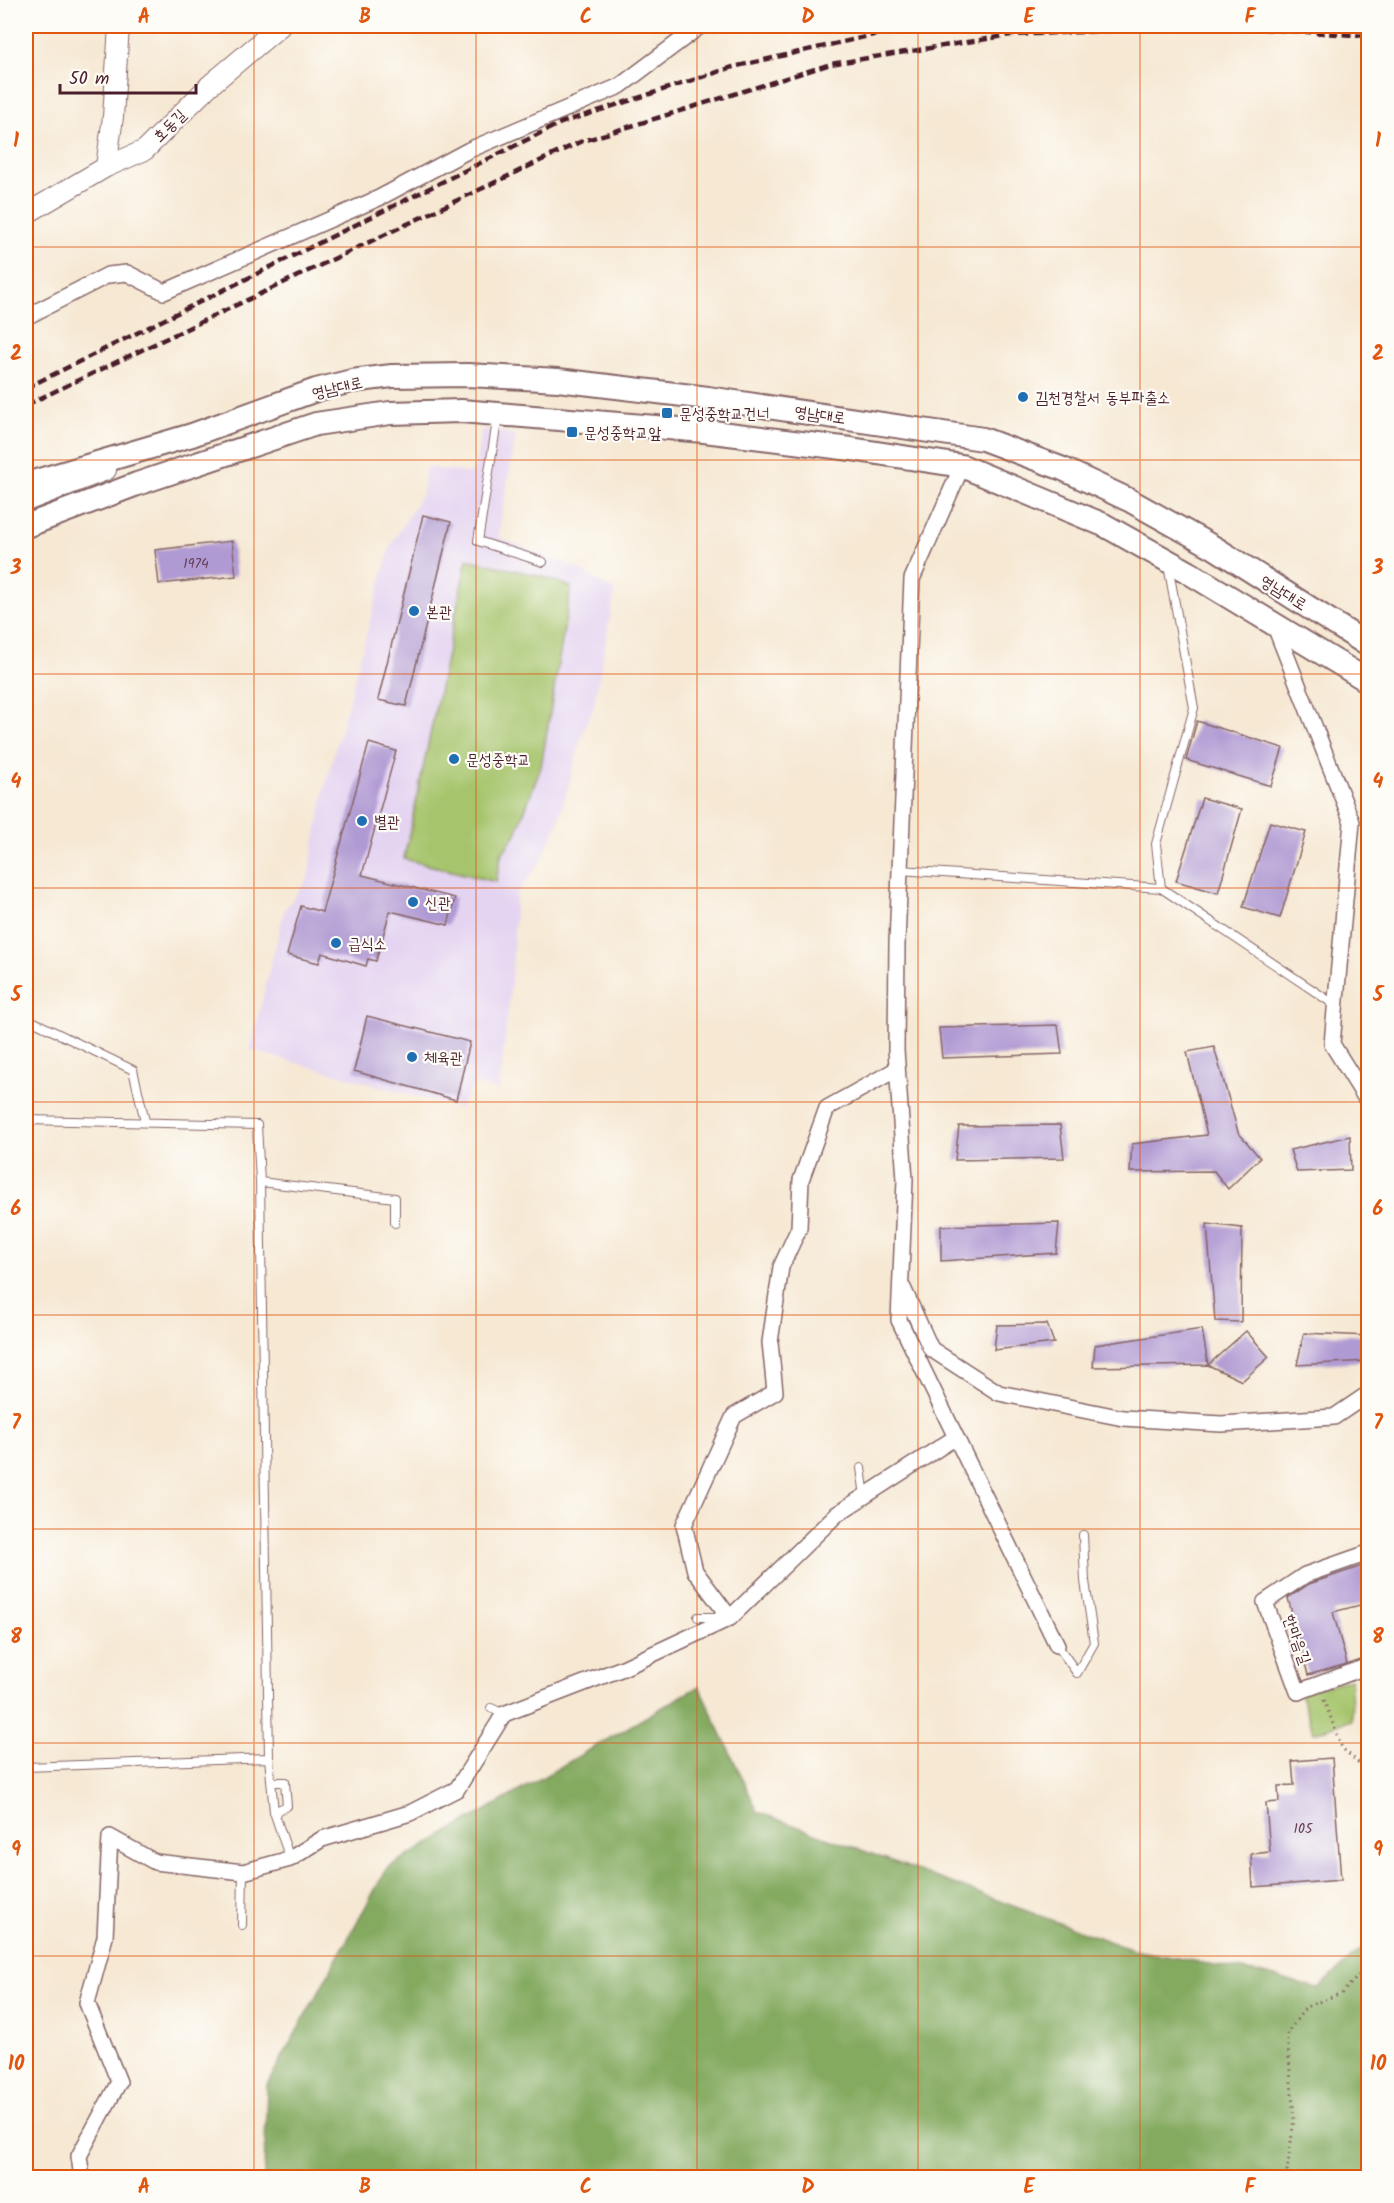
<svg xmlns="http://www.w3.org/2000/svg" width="1394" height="2203" viewBox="0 0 1394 2203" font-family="Kalam,'Poor Story',sans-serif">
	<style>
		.built { fill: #e4d3f1 }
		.green { fill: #a6c46c; stroke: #78724c; stroke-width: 1.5 }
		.forest { fill: #84aa60; stroke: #676446; stroke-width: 1.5 }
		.building { fill: #b09ad3 }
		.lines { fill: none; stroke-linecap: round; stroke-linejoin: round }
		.service-casing { stroke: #866566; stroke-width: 10 }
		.minor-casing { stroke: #866566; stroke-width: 18 }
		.tertiary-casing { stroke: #866566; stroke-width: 22 }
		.secondary-casing { stroke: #866566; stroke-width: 26 }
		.path { stroke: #866566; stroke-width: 3; stroke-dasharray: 1.5 4.5; stroke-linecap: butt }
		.service { stroke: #fff; stroke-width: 8 }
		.minor { stroke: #fff; stroke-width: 15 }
		.tertiary { stroke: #fff; stroke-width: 20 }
		.secondary { stroke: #fff; stroke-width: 22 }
		.rail { stroke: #4a1f2b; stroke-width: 4.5; stroke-dasharray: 9 4.5; stroke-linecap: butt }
		.grid { fill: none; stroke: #e0560e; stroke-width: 1.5; stroke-opacity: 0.55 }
		.poi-dot { fill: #1f6fb2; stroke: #fdfcf7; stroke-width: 2 }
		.labels { text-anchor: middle; stroke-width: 4.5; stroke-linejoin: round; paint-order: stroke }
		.number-label { font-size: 14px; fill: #643e55 }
		.street-label { font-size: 16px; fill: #4a1f2b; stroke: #fdfcf7 }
		.poi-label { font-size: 16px; fill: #4a1f2b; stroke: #fdfcf7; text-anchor: start }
		.neatline { fill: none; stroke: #e0560e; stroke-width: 2 }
		.grid-label { font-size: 20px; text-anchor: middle; font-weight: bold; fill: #e0560e }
	</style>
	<rect width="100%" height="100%" fill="#fdfcf7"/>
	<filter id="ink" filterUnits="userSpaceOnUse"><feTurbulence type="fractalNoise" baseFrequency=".0167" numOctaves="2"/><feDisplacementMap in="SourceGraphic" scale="12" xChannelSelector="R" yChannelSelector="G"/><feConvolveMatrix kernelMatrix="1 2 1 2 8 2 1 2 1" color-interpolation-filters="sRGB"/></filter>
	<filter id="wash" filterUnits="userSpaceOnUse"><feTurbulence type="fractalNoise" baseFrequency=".008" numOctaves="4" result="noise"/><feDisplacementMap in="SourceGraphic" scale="24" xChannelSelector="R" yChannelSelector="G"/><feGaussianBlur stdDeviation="1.35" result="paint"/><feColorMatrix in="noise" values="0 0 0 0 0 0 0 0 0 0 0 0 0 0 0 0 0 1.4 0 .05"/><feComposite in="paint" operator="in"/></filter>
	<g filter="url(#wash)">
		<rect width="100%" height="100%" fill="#f6e8d3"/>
		<path class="built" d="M482 429 516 435 498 537 576 568 615 591 593 709 584 728 558 823 541 861 516 895 512 973 499 1091 475 1084 459 1108 250 1050 284 911 308 878 324 791 390 547 422 494 426 467 473 474Z"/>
		<path class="green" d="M467 559 544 577 571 587 541 767 516 834 501 855 496 882 404 859Z
			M1351 1679 1352 1720 1314 1733 1300 1693Z"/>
		<path class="forest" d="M699 1686 758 1812 1133 1950 1264 1974 1318 1989 1368 1943V2177H264L267 2085 387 1868Z"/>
		<g id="blocks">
			<path class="building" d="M423 515 451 522 406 706 378 700Z
				M232 541 236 576 159 584 155 550Z
				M1197 721 1283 748 1271 786 1186 760Z
				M369 743 396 751 362 875 455 898 448 925 390 911 376 961 368 959 366 966 322 953 319 963 287 955 301 906 322 912Z
				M1202 798 1242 809 1218 893 1176 881Z
				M1270 822 1306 832 1280 918 1243 907Z
				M367 1016 470 1042 456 1100 354 1071Z
				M1058 1025 1062 1054 942 1058 939 1028Z
				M1214 1047 1238 1132 1260 1158 1228 1189 1214 1171 1130 1172 1132 1144 1207 1135 1187 1052Z
				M1060 1125 1064 1158 955 1160 959 1126Z
				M1350 1136 1351 1170 1297 1172 1290 1150Z
				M1059 1223 1056 1253 941 1261V1226Z
				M1207 1224 1242 1228 1241 1322 1215 1321Z
				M1047 1324 1054 1343 994 1350 997 1325Z
				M1202 1329 1208 1365 1093 1367 1095 1345Z
				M1246 1331 1269 1357 1242 1381 1208 1365Z
				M1304 1333 1368 1336V1361L1297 1365Z
				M1368 1564V1603L1333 1612 1347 1664 1308 1675 1288 1598 1309 1584Z
				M1332 1758 1341 1880 1253 1887 1251 1854 1270 1852 1266 1803 1279 1802 1278 1786 1294 1785 1292 1761Z"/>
		</g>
	</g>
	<g filter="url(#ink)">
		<use href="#blocks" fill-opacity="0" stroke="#866566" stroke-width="1.5"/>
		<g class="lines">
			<defs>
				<path id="service" d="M498 415 478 541 543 562
					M900 870 1161 888 1335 1005
					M1161 888 1156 844 1194 708 1168 565
					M26 1018 133 1070 145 1121
					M26 1120 257 1125 260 1182 269 1758 274 1812 290 1859
					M260 1182 395 1198V1223
					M861 1468 865 1496
					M698 1617H722
					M1057 1645 1077 1673 1094 1643 1085 1581 1083 1535
					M491 1708 504 1714
					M26 1767 269 1758
					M271 1782H285L287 1806 274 1812
					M242 1925 243 1872"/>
				<path id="minor" d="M26 317 108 275 127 273 164 292 379 198 469 150 620 86 700 26
					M962 466 912 579 897 943 896 1050 905 1180 899 1320 1057 1645
					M1274 624 1352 822 1332 1044 1368 1102
					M903 1288 931 1349 999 1393 1123 1418 1221 1424 1334 1417 1368 1394
					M1368 1553 1305 1575 1265 1602 1298 1692 1368 1666
					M730 1618 695 1571 684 1525 734 1416 775 1392 770 1342 781 1267 799 1228 801 1180 827 1108 897 1069
					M82 2178 79 2156 119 2082 87 2003 105 1937 110 1837 155 1862 243 1872 290 1859 322 1839 410 1813 457 1789 504 1714 623 1668 730 1618 837 1514 956 1437"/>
				<path id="tertiary" d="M106 167 145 150 209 86 280 26
					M26 214 106 167 113 117 119 26
					M26 501 106 470"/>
				<path id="secondary" d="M26 484 192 435 316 390 352 381 392 376 468 375 558 380 708 398 983 439 1063 469 1129 500 1215 548 1368 645
					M26 526 137 484 316 424 390 413 461 411 704 431 851 449 962 466 1104 525 1188 572 1368 681"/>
			</defs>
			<use href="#service" class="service-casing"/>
			<use href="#minor" class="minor-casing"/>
			<use href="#tertiary" class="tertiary-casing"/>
			<use href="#secondary" class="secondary-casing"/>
			<path class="path" d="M1324 1700 1342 1748 1368 1771
				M1289 2178 1287 2171 1294 2119 1287 2033 1306 2007 1342 1993 1368 1966"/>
			<use href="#service" class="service"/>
			<use href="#minor" class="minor"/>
			<use href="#tertiary" class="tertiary"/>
			<use href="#secondary" class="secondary"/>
			<path class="rail" d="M26 388 561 123 733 67 878 34 947 26
				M26 405 580 142 831 64 1011 35 1219 26 1368 36"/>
		</g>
	</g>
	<path class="grid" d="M254 26V2178M476 26V2178M697 26V2178M918 26V2178M1140 26V2178M26 247H1368M26 460H1368M26 674H1368M26 888H1368M26 1102H1368M26 1315H1368M26 1529H1368M26 1743H1368M26 1956H1368"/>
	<g class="poi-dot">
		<circle cx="1023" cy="397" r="6"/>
		<rect x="661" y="407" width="12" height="12" rx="3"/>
		<rect x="566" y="426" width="12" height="12" rx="3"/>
		<circle cx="414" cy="611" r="6"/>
		<circle cx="454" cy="759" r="6"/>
		<circle cx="362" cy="821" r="6"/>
		<circle cx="413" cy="902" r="6"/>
		<circle cx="336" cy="943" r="6"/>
		<circle cx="412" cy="1057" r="6"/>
	</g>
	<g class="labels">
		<g class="number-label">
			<text x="196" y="568">1974</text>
			<text x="1303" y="1833">105</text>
		</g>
		<g class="street-label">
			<text transform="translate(169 125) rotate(-45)" y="6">호동길</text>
			<text transform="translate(337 387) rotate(-13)" y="6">영남대로</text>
			<text transform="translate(820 414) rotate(8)" y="6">영남대로</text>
			<text transform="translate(1284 592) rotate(32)" y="6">영남대로</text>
			<text transform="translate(1298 1639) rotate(70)" y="6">한마음길</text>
		</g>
		<g class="poi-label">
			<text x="1035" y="403">김천경찰서 동부파출소</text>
			<text x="679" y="419">문성중학교건너</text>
			<text x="584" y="438">문성중학교앞</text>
			<text x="426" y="617">본관</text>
			<text x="466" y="765">문성중학교</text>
			<text x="374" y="827">별관</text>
			<text x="425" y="908">신관</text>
			<text x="348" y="949">급식소</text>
			<text x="424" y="1063">체육관</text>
		</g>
	</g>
	<rect width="1394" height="2203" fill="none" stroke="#fdfcf7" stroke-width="66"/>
	<path d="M60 84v9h136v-9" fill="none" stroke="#4a1f2b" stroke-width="3"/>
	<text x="69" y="84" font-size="18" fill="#4a1f2b" stroke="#fdfcf7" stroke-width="4.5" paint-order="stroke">50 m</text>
	<rect x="33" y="33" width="1328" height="2137" class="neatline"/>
	<g class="grid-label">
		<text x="144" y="23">A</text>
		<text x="365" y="23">B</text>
		<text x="586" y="23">C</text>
		<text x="808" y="23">D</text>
		<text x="1029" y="23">E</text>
		<text x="1250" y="23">F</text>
		<text x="16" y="147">1</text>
		<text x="1378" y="147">1</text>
		<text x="16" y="360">2</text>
		<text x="1378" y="360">2</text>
		<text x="16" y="574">3</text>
		<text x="1378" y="574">3</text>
		<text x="16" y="788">4</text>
		<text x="1378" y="788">4</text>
		<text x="16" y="1001">5</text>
		<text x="1378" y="1001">5</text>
		<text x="16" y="1215">6</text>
		<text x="1378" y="1215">6</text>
		<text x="16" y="1429">7</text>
		<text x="1378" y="1429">7</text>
		<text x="16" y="1643">8</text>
		<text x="1378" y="1643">8</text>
		<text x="16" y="1856">9</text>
		<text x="1378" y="1856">9</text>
		<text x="16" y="2070">10</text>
		<text x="1378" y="2070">10</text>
		<text x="144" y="2193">A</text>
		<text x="365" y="2193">B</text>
		<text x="586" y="2193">C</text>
		<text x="808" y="2193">D</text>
		<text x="1029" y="2193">E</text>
		<text x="1250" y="2193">F</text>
	</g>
</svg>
